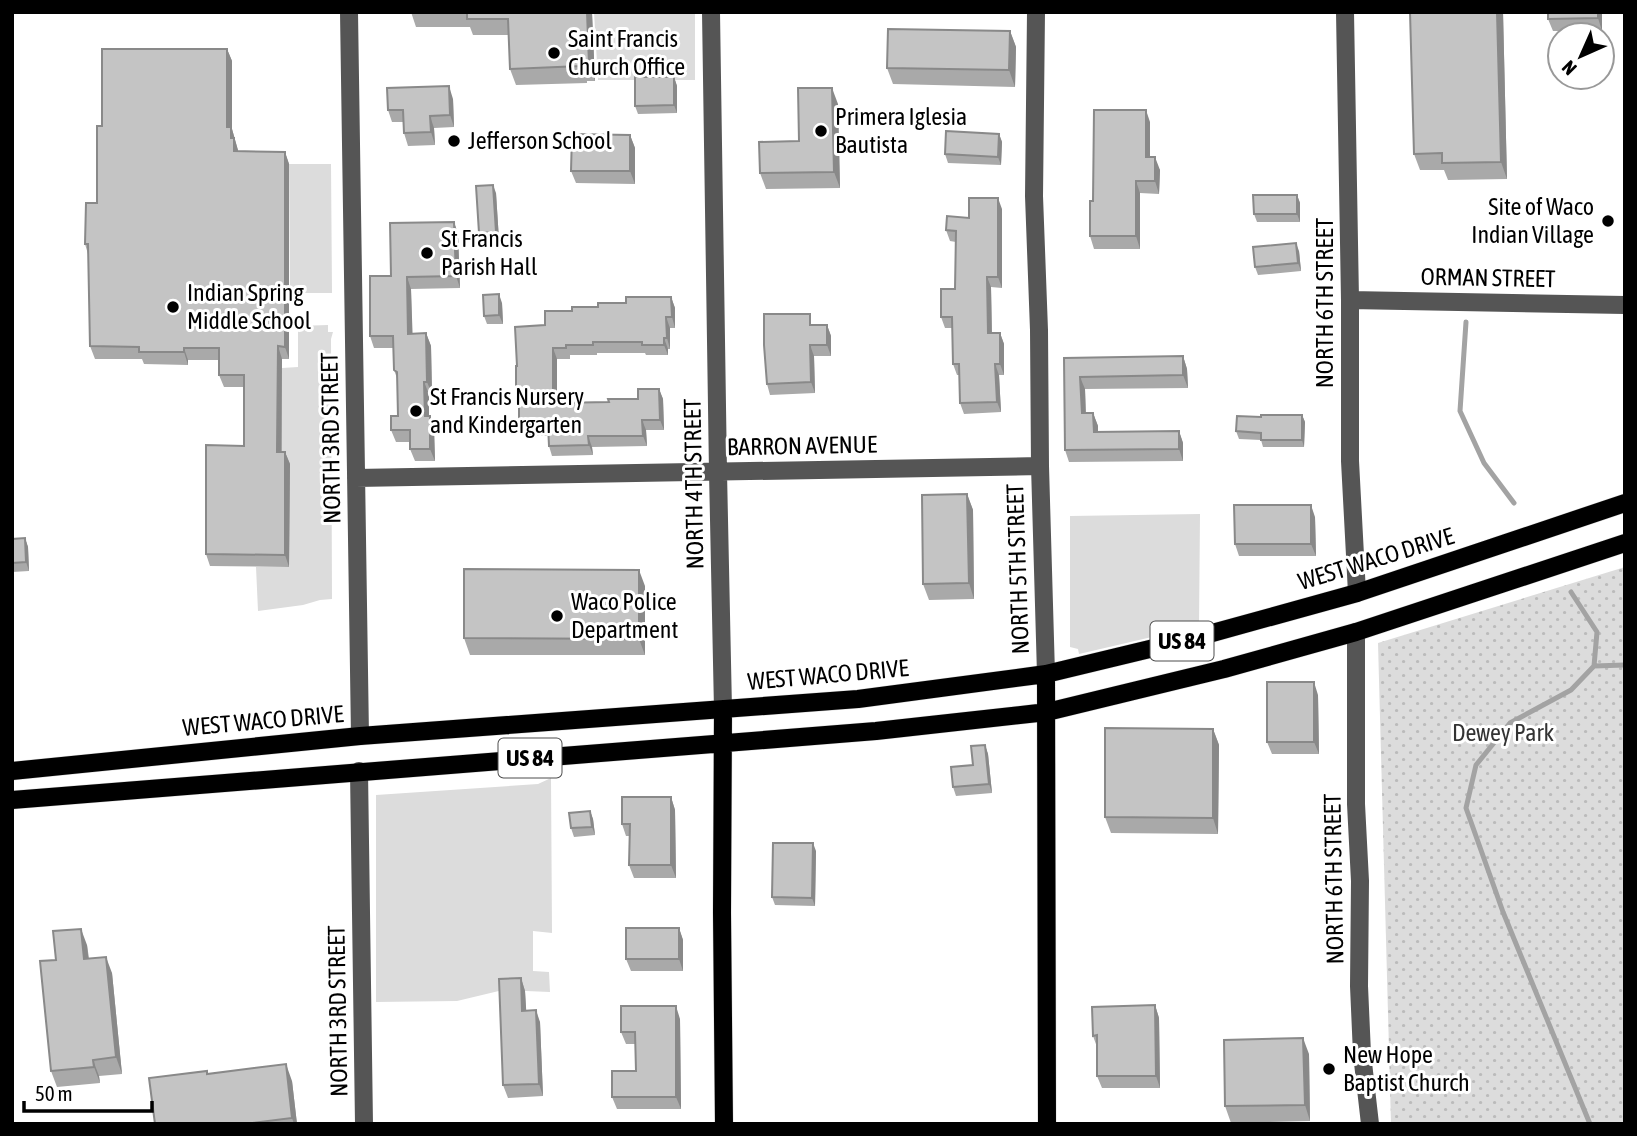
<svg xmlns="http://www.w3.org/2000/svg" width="1637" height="1136" viewBox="0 0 1637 1136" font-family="'Asap Condensed',sans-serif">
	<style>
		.green { fill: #dcdcdc }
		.park { fill: url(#park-dots) }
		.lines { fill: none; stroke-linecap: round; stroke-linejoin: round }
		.stream { stroke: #a3a3a3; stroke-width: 5 }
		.major-casing { stroke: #dbdbdb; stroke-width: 19 }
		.minor { stroke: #555; stroke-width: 18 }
		.major { stroke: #000; stroke-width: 18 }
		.wall { fill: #a9a9a9 }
		.shaded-wall { fill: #898989 }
		.building { fill: #c4c4c4; stroke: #898989; stroke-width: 2 }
		.poi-dot { fill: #000; stroke: #fff; stroke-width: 2.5 }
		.labels { text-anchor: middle; stroke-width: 6; stroke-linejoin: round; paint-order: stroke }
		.shield { fill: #fff; stroke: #4c4c4c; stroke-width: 2 }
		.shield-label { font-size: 23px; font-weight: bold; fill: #000 }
		.poi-label { font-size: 24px; fill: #000; stroke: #fff; text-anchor: start }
		.street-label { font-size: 24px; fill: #000; stroke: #fff }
		.park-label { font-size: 24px; fill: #333; stroke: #fff }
	</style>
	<defs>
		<pattern id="park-dots" width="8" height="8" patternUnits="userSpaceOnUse" patternTransform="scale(1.75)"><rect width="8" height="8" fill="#dcdcdc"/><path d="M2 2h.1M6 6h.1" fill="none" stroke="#bbb" stroke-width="1.8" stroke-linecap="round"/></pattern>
	</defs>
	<rect width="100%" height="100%" fill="#fff"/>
	<path class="green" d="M594 12H695V80H598Z
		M289 164H331L332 293H290Z
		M328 325V332H333L331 339 332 599 320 600 303 605 258 611 256 567H289L281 464 282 368 298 367V326Z
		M1200 514 1199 626 1079 654 1078 649 1070 647V516Z
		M551 778 552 933 533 931V971L549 972 550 992 503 990 457 1001 376 1002V795L538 784Z"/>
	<path class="park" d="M1625 567V1124H1391L1378 643Z"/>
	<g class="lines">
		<path class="stream" d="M1466 322 1460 411 1484 463 1514 503
			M1571 592 1597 632 1594 666 1571 690 1510 723 1476 765 1466 808 1503 912 1590 1124
			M1594 666 1625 665"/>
		<defs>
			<path id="major" d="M1046 674 1047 1124
				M723 709 722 913 724 1124
				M12 771 360 736 858 699 1046 674 1187 640 1357 593 1625 503
				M12 800 876 731 1047 712 1224 669 1356 632 1625 543"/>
		</defs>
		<use href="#major" class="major-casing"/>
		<path class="minor" d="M349 12 360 736
			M711 12 718 472 723 709
			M1036 12 1034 196 1039 330 1040 466 1046 674
			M1345 12 1350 300V461L1357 593
			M1350 300 1625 305
			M356 478 1040 466
			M1356 632V804L1360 881 1359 986 1362 1054 1370 1124
			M359 771 364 1124"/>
		<use href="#major" class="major"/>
	</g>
	<path class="wall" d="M411 12H592L595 81H587V83L516 85 510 69 509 35H473L470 27H416Z
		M1410 12H1503L1507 179 1448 180 1444 170H1420L1414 154Z
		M1602 12V31H1553L1548 19Z
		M1010 31 1016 47 1015 87 893 84 887 68Z
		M227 49 232 61V129L238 151 285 152 289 164V359H282V452H285L290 464 289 567 210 566 206 554 244 446V387H224L219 375V360H188V365L144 364 142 359H95L90 346 88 254 85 244 97 203 102 126Z
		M674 77 677 86V113L638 114 635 106Z
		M453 99 454 127 434 128 435 145 408 146 404 133 403 122H392L388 110Z
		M838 104 840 188 766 189 760 173 799 141Z
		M1150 122V157L1160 170 1159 194 1140 193V249H1094L1090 236 1093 201Z
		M999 134 1002 142 1001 165 948 163 945 154Z
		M630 135 635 148V184L576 183 571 171Z
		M496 193 499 240 482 241 479 233Z
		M1297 195 1300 203V222H1257L1254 214Z
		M1002 209V288L991 287 992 333H1000L1004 344V375H999L1001 412 964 414 960 403 959 375H957L953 364 952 328H945L941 317 955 289 956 242 950 241 946 230 969 218Z
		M454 222 458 234 460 288 411 289 412 334 426 333 431 346 432 394H429V416L434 428 435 461H415L410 449V442H396L391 430 398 416 397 378 394 370 393 348H374L370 336 391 276Z
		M1299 251 1301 271 1258 275 1255 267Z
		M671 297 675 308V328H670V349H668V355H646L645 353H597V355H570V359H557V403L609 402 638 399 659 389 663 399 664 430H646L647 446 592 447 593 455 552 456 549 446 548 436H523L519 426V394L516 386 517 366 545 325 572 311Z
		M502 303 503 324H487L484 316Z
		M814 325H827L831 336V356H814L815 393 770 395 767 384Z
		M1183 356 1187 369 1188 388 1085 389 1086 413H1093L1098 426V432L1179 431 1183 443V461L1069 462 1065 450 1064 358Z
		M1302 415 1305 422 1304 447H1263L1261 440 1239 439 1236 431Z
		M967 494 973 510 974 599 929 600 923 584Z
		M1315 517 1316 556H1239L1235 544Z
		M25 538 28 547 29 571 12 572V539Z
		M645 586V655H470L464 638Z
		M1318 695 1319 754H1272L1267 742Z
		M1213 729 1219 745 1218 834 1111 833 1105 817Z
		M985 745 988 754 992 793 956 796 953 787 973 765Z
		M671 797 675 810 676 878H634L629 865V836H626L622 824Z
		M590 811 593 819 595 835 574 837 571 828Z
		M816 851 815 906 775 905 772 897Z
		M679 928 683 940V971H631L626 959Z
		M87 945 89 958 112 973 122 1074 99 1076 100 1083 57 1087 51 1071 56 960Z
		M521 978 525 991 526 1010 540 1022 543 1096 508 1098 503 1085Z
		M1155 1005 1159 1018 1160 1088H1102L1097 1076V1047L1093 1036Z
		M680 1019 681 1109H617L612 1097 636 1071 635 1044H626L621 1032Z
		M1309 1054 1310 1121 1231 1123 1225 1106Z
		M208 1074 292 1081 297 1124H155Z"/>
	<path class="shaded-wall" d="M586 12H592V13L595 81 589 64Z
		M1497 12H1503L1507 179 1501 162Z
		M1598 12H1602V31L1598 18Z
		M1010 31 1016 47 1015 87 1009 70Z
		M227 49 232 61V129L238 150 239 163 227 127Z
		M674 77 677 86V113L674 105Z
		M449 86 453 99 454 127 450 115Z
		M832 88 838 104 840 188 834 172Z
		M1146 110 1150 122V170L1146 157Z
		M430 116 434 128 435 145 431 132Z
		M999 134 1002 142 1001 165 998 157Z
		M630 135 635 148V184L630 171Z
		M285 152 289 164V359L285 347Z
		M1155 157 1160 170 1159 194 1155 181Z
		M1136 181 1140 193V249L1136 236Z
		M493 185 496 193 499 240 496 232Z
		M1297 195 1300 203V222L1297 214Z
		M998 198 1002 209V288L998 277Z
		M454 222 458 234 460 288 456 276Z
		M1296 243 1299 251 1301 271 1298 263Z
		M407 277 411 289 413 346 408 334Z
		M987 277 991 287 992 344 988 333Z
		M499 294 502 303 503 324 499 315Z
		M671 297 675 308V328L672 317Z
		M666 317 670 328V349L667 338Z
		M827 325 831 336V356L827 345Z
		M426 333 431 346 432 394 427 382Z
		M1000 333 1004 344V375L1000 364Z
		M664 338 668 349V355L664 345Z
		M810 345 814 356 815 393 811 382Z
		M278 346 282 359 281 464 277 452Z
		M184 348 188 360V365L184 352Z
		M553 348 557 359V414L553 403Z
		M1183 356 1187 369 1188 388 1183 375Z
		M995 364 999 375 1001 412 997 402Z
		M1080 377 1085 389 1086 426 1082 413Z
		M424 382 429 394V428L425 416Z
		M659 389 663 399 664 430 660 420Z
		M1093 413 1098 426V444L1094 432Z
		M1302 415 1305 422 1304 447 1302 440Z
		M430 416 434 428 435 461 430 449Z
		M642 420 646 430 647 446 643 436Z
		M1179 431 1183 443V461L1179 449Z
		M588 436 592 447 593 455 589 445Z
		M285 452 290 464 289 567 285 555Z
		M967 494 973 510 974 599 969 583Z
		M1311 505 1315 517 1316 556 1311 544Z
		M25 538 28 547 29 571 26 562Z
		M639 570 645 586V655L639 639Z
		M1314 682 1318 695 1319 754 1314 742Z
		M1213 729 1219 745 1218 834 1213 818Z
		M985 745 988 754 992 793 989 784Z
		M671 797 675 810 676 878 671 865Z
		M590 811 593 819 595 835 592 827Z
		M813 843 816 851 815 906 812 898Z
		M679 928 683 940V971L679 959Z
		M81 929 87 945 90 975 84 959Z
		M106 957 112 973 122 1074 116 1057Z
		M521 978 525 991 527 1023 522 1011Z
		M1155 1005 1159 1018 1160 1088 1156 1076Z
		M676 1006 680 1019 681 1109 676 1097Z
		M536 1010 540 1022 543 1096 539 1084Z
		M1303 1038 1309 1054 1310 1121 1305 1105Z
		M93 1060 99 1076 100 1083 94 1067Z
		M286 1064 292 1081 297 1124H294L292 1118Z"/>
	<path class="building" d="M467 12H587L589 64 581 65V66L510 69 508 19H467Z
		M1410 12H1497L1501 162 1442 163V153L1414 154Z
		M1548 12H1598V18L1548 19Z
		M888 29 1010 31 1009 70 887 68Z
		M102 49H227V127H231V138H234V151L285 152V347L278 346 277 452H285V555L206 554V445L244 446V375H219V348H184V352H139V347L90 346 88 244H85L86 203H97V126H102Z
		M635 77H674V105L635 106Z
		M449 86 450 115 430 116 431 132 404 133 403 110H388L387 88Z
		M798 88H832L834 172 760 173 759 142 799 141Z
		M1094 110H1146V157H1155V181H1136V236H1090V201H1093Z
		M946 131 999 134 998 157 945 154Z
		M572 134 630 135V171H571Z
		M493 185 496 232 479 233 476 186Z
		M1253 195H1297V214H1254Z
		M969 198H998V277H987L988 333H1000V364H995L997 402 960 403 959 364H953L952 317H941V289H955L956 231 946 230 947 216 969 218Z
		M454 222 456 276 407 277 408 334 426 333 427 382H424L425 416H430V449H410V430H391V416H398L397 372 394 370 393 336H370V276H391L390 223Z
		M1296 243 1298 263 1255 267 1253 247Z
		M499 294V315L484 316 483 295Z
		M626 297H671L672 317H666L667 338H664V345H642V342H593V345H566V348H553V403L609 402 608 399H638V389H659L660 420H642L643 436H588L589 445 549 446 548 425 519 426V386H516V366H517L515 327 545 325V311H572V307H598V303H626Z
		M764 314H810V325H827V345H810L811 382 767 384 764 345Z
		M1183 356V375L1080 377 1082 413H1093L1094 432 1179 431V449L1065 450 1064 358Z
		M1261 415H1302V440H1261V433L1236 431 1237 416 1261 417Z
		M967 494 969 583 923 584 922 495Z
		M1234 505H1311V544H1235Z
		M25 538 26 562 12 563V539Z
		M464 569 639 570V639L464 638Z
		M1267 682H1314V742H1267Z
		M1105 728 1213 729V818L1105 817Z
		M985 745 989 784 953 787 951 767 973 765 971 746Z
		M622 797H671V865H629L630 824H622Z
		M590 811 592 827 571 828 569 813Z
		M773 843H813L812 898 772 897Z
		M626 928H679V959H626Z
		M81 929 84 959 106 957 116 1057 93 1060 94 1067 51 1071 40 961 56 960 53 931Z
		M521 978 522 1011 536 1010 539 1084 503 1085 499 979Z
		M1155 1005 1156 1076H1097V1035L1093 1036 1092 1007Z
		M621 1006H676V1097H612V1071H636L635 1032H621Z
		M1303 1038 1305 1105 1225 1106 1224 1040Z
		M286 1064 292 1118 245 1124H155L149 1078 207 1071V1074Z"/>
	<g class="poi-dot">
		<circle cx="554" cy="53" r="7"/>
		<circle cx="821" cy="131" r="7"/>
		<circle cx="454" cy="141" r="7"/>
		<circle cx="1608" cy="221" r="7"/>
		<circle cx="427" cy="253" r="7"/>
		<circle cx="173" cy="307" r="7"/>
		<circle cx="416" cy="411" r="7"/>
		<circle cx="557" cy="616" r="7"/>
		<circle cx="1329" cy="1069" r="7"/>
	</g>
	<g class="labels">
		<g class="shield">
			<rect x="1150.5" y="621.5" width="63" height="39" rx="5"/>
			<rect x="498.5" y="738.5" width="63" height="39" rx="5"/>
		</g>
		<g class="shield-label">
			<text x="1182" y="649">US 84</text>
			<text x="530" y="766">US 84</text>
		</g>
		<g class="poi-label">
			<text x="568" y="47">Saint Francis<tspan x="568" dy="28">Church Office</tspan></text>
			<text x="835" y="125">Primera Iglesia<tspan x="835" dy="28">Bautista</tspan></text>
			<text x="468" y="149">Jefferson School</text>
			<text x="1594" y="215" text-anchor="end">Site of Waco<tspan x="1594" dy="28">Indian Village</tspan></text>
			<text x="441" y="247">St Francis<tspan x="441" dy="28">Parish Hall</tspan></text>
			<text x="187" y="301">Indian Spring<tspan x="187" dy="28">Middle School</tspan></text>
			<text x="430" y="405">St Francis Nursery<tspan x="430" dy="28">and Kindergarten</tspan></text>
			<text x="571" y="610">Waco Police<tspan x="571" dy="28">Department</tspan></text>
			<text x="1343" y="1063">New Hope<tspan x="1343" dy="28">Baptist Church</tspan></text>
		</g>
		<g class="street-label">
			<text transform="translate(1488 278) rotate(1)" y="8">ORMAN STREET</text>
			<text transform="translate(1325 303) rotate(-90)" y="8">NORTH 6TH STREET</text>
			<text transform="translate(331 438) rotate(-91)" y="8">NORTH 3RD STREET</text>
			<text transform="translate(802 446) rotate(-1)" y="8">BARRON AVENUE</text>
			<text transform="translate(694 484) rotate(-91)" y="8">NORTH 4TH STREET</text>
			<text transform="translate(1376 559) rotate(-17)" y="8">WEST WACO DRIVE</text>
			<text transform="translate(1018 569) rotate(-92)" y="8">NORTH 5TH STREET</text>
			<text transform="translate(828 675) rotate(-5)" y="8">WEST WACO DRIVE</text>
			<text transform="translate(263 721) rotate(-5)" y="8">WEST WACO DRIVE</text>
			<text transform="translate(1334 879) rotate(-91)" y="8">NORTH 6TH STREET</text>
			<text transform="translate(338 1011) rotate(-91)" y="8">NORTH 3RD STREET</text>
		</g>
		<g class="park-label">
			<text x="1503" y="741">Dewey Park</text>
		</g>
	</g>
	<rect width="1637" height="1136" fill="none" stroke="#000000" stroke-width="28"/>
	<g transform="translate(1581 56) rotate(225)"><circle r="33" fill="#ffffff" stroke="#999999" stroke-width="2"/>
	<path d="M0-5L12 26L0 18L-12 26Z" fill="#000000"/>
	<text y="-10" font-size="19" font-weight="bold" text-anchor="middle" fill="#000000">N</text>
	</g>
	<path d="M24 1101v10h128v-10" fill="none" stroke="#000000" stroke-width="3.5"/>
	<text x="35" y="1101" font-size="21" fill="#000000" stroke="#ffffff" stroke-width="5" paint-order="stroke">50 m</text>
</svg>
